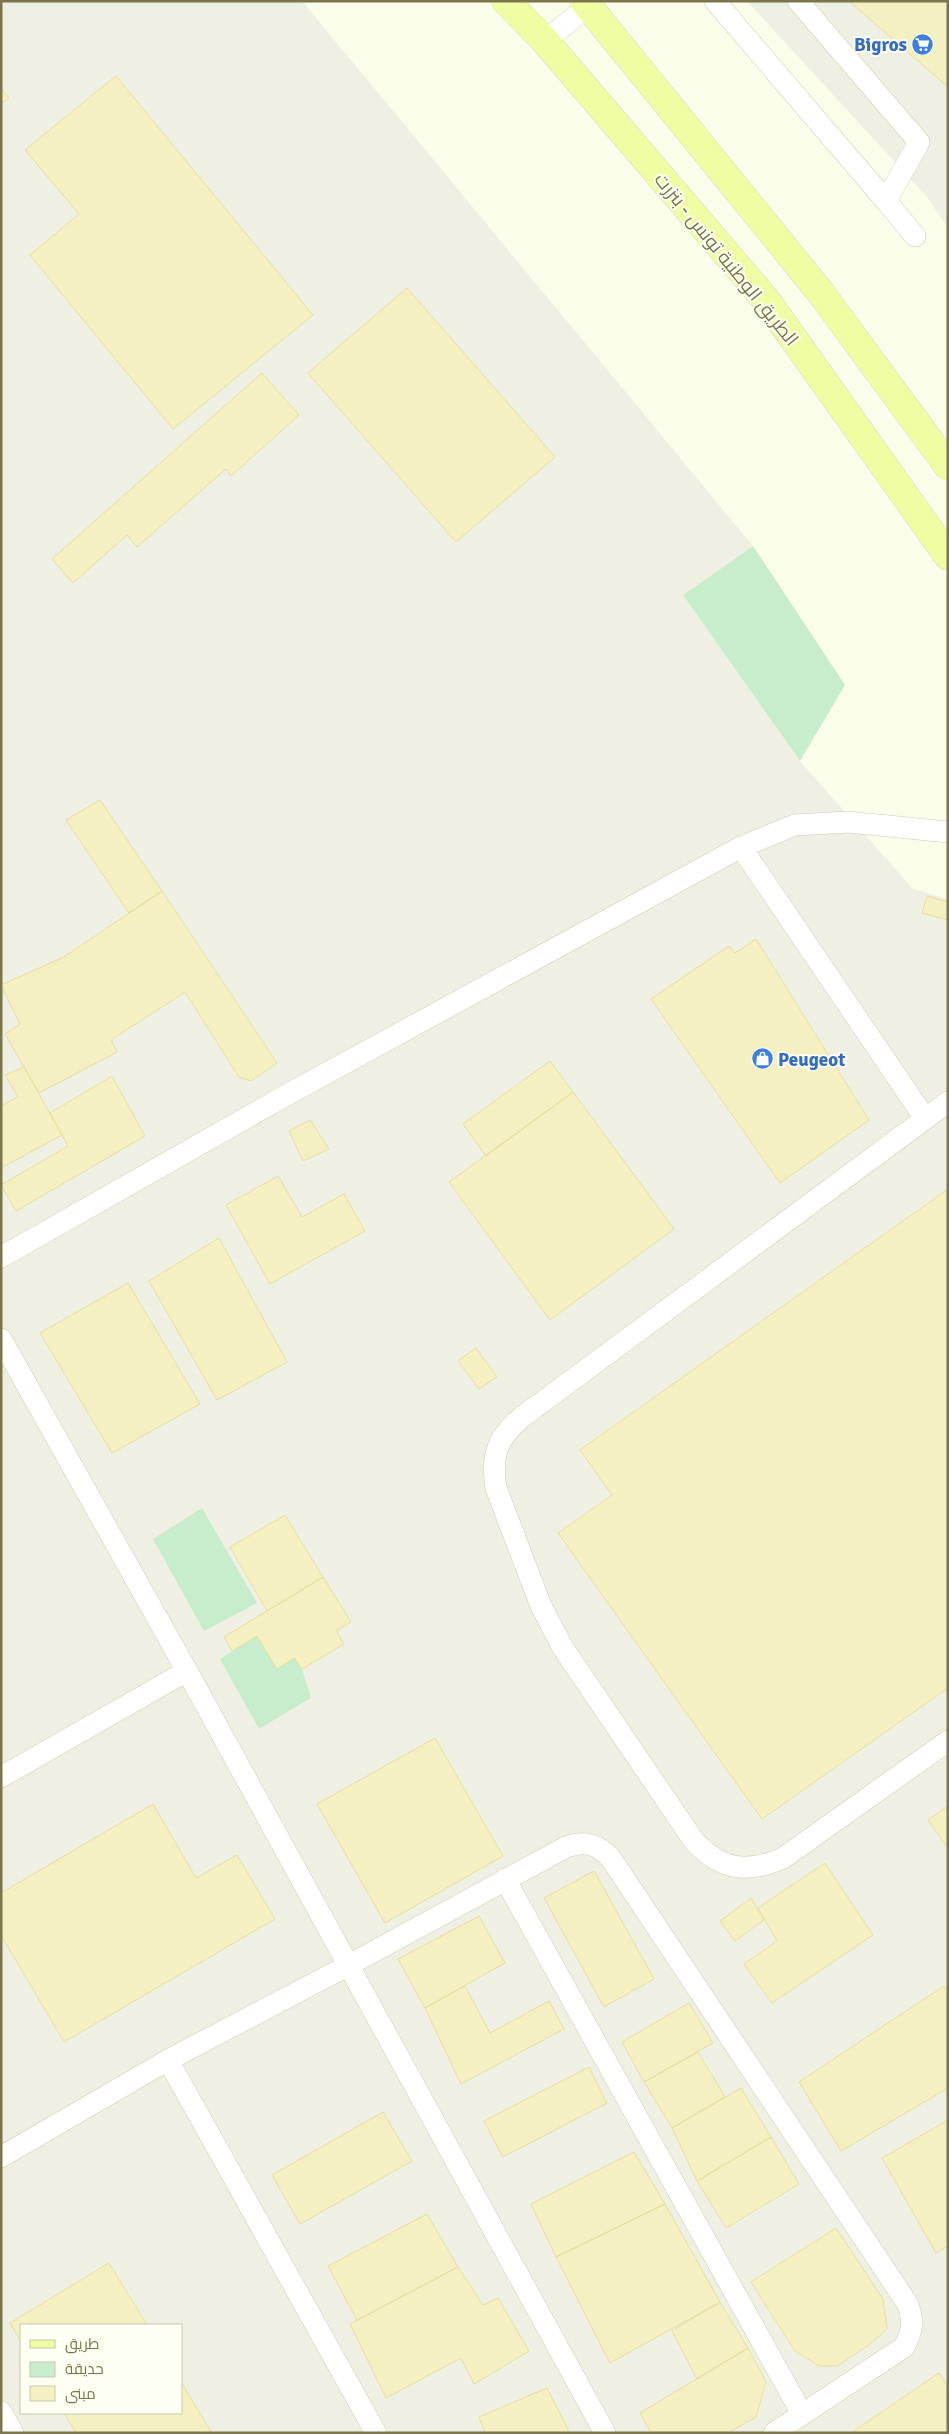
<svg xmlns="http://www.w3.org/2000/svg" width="949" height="2434" viewBox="0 0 949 2434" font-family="Signika,Cairo,sans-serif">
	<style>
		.industrial { fill: #efefe3; fill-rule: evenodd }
		.green { fill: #c8edcc }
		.building { fill: #f4f0c1; stroke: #e7e0a1 }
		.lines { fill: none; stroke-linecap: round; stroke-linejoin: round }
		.service-casing { stroke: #d1cfaf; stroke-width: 22 }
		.primary-casing { stroke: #dddbd0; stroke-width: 29 }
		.service { stroke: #fff; stroke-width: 21 }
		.primary { stroke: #f0fda2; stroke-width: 28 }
		.labels { text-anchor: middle; stroke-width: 4; stroke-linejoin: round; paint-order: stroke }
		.shop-label { font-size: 19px; font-weight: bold; fill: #366cbe; stroke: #fdfff2; text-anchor: end }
		.street-label { font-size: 19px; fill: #7b754c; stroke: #fdfff2 }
	</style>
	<rect width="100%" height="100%" fill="#fbfdeb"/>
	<path class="industrial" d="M1 1H302L753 546 683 595 800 761 913 889 948 899V2433H1ZM21 2325H181V2413H21Z
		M747 1H948V228L927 197Z"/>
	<path class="green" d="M753 546 845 685 800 761 683 595Z
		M202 1508 257 1603 204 1631 153 1539Z
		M257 1636 277 1669 294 1658 302 1669 311 1698 259 1729 220 1659Z"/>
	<path class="building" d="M849 1H948V87Z
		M116 76 313 315 173 429 30 255 79 214 25 150Z
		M1 88 9 98 1 104Z
		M407 288 555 457 456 542 308 373Z
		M262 373 299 415 231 476 226 469 137 547 127 535 73 583 52 559Z
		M100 800 162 891 129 913 66 820Z
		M162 891 277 1063 251 1081 239 1077 185 992 111 1040 117 1052 39 1093 5 1034 20 1024 1 985 64 957Z
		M927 896 948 902V920L922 913Z
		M756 939 869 1120 780 1183 651 999 729 946 735 953Z
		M550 1061 573 1092 486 1156 463 1124Z
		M24 1067 62 1135 1 1168V1106L18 1097 5 1075Z
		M112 1076 145 1136 16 1211 1 1185 68 1146 50 1113Z
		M573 1092 674 1229 550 1320 449 1182Z
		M310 1120 329 1149 303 1161 289 1131Z
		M278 1176 302 1217 344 1194 365 1231 270 1284 226 1205Z
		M948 1189V1688L762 1819 558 1533 612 1495 580 1450Z
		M219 1238 287 1362 217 1400 149 1281Z
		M128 1283 200 1404 112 1453 40 1333Z
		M476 1348 497 1377 479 1389 458 1361Z
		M285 1515 323 1577 267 1611 230 1547Z
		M323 1577 351 1622 336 1631 344 1644 302 1669 294 1658 277 1669 257 1636 232 1651 224 1637Z
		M435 1738 503 1856 385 1923 317 1804Z
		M153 1804 196 1878 237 1855 275 1919 64 2042 1 1935V1893Z
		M948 1806V1848L928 1820Z
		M825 1863 873 1935 772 2003 744 1964 777 1941 758 1908Z
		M594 1871 654 1979 604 2007 544 1898Z
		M751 1898 764 1920 735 1941 720 1921Z
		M479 1916 505 1963 425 2008 398 1959Z
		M465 1986 490 2033 549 2001 564 2029 461 2084 425 2008Z
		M944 1986 948 1993V2088L841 2151 799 2082Z
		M689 2003 713 2043 644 2082 622 2042Z
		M698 2052 725 2097 672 2128 644 2082Z
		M589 2067 607 2103 503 2157 484 2121Z
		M741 2088 771 2137 697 2181 672 2128Z
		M383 2112 412 2161 300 2224 272 2175Z
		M948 2120V2246L936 2253 882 2158Z
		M771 2137 799 2184 726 2228 697 2181Z
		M634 2152 665 2204 556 2257 531 2204Z
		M665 2204 720 2302 610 2363 556 2257Z
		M427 2214 458 2267 357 2320 328 2266Z
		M836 2228 883 2299 887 2329 869 2345 837 2366H819L795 2351 751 2282Z
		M109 2263 147 2325H21V2342L10 2323Z
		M458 2267 483 2305 498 2298 529 2351 474 2384 461 2358 386 2398 350 2324Z
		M720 2302 748 2348 697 2379 672 2331Z
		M748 2348 766 2382 756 2417 728 2433H651L640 2413Z
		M939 2373 948 2387V2433H851Z
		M181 2382 212 2433H76L64 2413H181Z
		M547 2388 570 2433H485L479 2417Z"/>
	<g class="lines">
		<defs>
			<path id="service" d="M715 1 886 201
				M798 1 919 142 886 201 915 236
				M545 41 594 1
				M741 847 924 1117
				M948 1102 522 1417C497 1438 491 1455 496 1488L541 1606 563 1648 694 1841C721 1870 747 1874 783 1858L948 1741
				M1 1257 292 1092 741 847 795 825 848 822 948 832
				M1 1339 187 1671 605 2433
				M1 1777 187 1671
				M505 1879 802 2414
				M168 2060 376 2433
				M1 2157 168 2060 349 1965 566 1847C585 1840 599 1844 612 1860L907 2303C914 2319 913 2331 904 2347L774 2433
				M1 2412 13 2433"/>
			<path id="primary" d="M506 1 545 41 766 300 948 556
				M584 1 821 293 948 466"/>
		</defs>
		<use href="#service" class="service-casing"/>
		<use href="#primary" class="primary-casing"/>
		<use href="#service" class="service"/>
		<use href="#primary" class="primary"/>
	</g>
	<defs>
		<symbol id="supermarket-disc" viewBox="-11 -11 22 22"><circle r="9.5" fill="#3f7fe0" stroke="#fdfff2"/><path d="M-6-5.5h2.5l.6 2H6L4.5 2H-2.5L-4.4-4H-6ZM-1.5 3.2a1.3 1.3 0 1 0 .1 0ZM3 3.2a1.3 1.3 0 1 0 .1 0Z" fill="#fff"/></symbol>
		<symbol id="shop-disc" viewBox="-11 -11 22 22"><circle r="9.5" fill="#3f7fe0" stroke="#fdfff2"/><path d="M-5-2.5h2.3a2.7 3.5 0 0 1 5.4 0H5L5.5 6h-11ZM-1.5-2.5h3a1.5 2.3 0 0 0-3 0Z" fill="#fff"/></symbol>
	</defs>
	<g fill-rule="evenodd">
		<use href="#supermarket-disc" x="910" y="32" width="25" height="25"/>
		<use href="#shop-disc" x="750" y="1046" width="25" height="25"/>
	</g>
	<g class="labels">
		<g class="shop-label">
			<text x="907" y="51">Bigros</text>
			<text x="778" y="1066" text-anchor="start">Peugeot</text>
		</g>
		<g class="street-label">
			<text transform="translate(727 259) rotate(51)" y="7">الطريق الوطنية تونس - بنزرت</text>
		</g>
	</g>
	<rect width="949" height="2434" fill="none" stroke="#7b754c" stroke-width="5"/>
	<rect x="20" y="2324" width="162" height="90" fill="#fdfff2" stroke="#c9c8b0"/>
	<rect x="30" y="2340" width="25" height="8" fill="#f0fda2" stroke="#c9c8b0"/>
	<text x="65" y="2349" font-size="15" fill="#7b754c">طريق</text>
	<rect x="30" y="2362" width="25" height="15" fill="#c8edcc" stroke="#c9c8b0"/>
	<text x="65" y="2374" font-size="15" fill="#7b754c">حديقة</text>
	<rect x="30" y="2386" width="25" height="15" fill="#f4f0c1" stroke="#c9c8b0"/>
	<text x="65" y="2399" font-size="15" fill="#7b754c">مبنى</text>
</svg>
